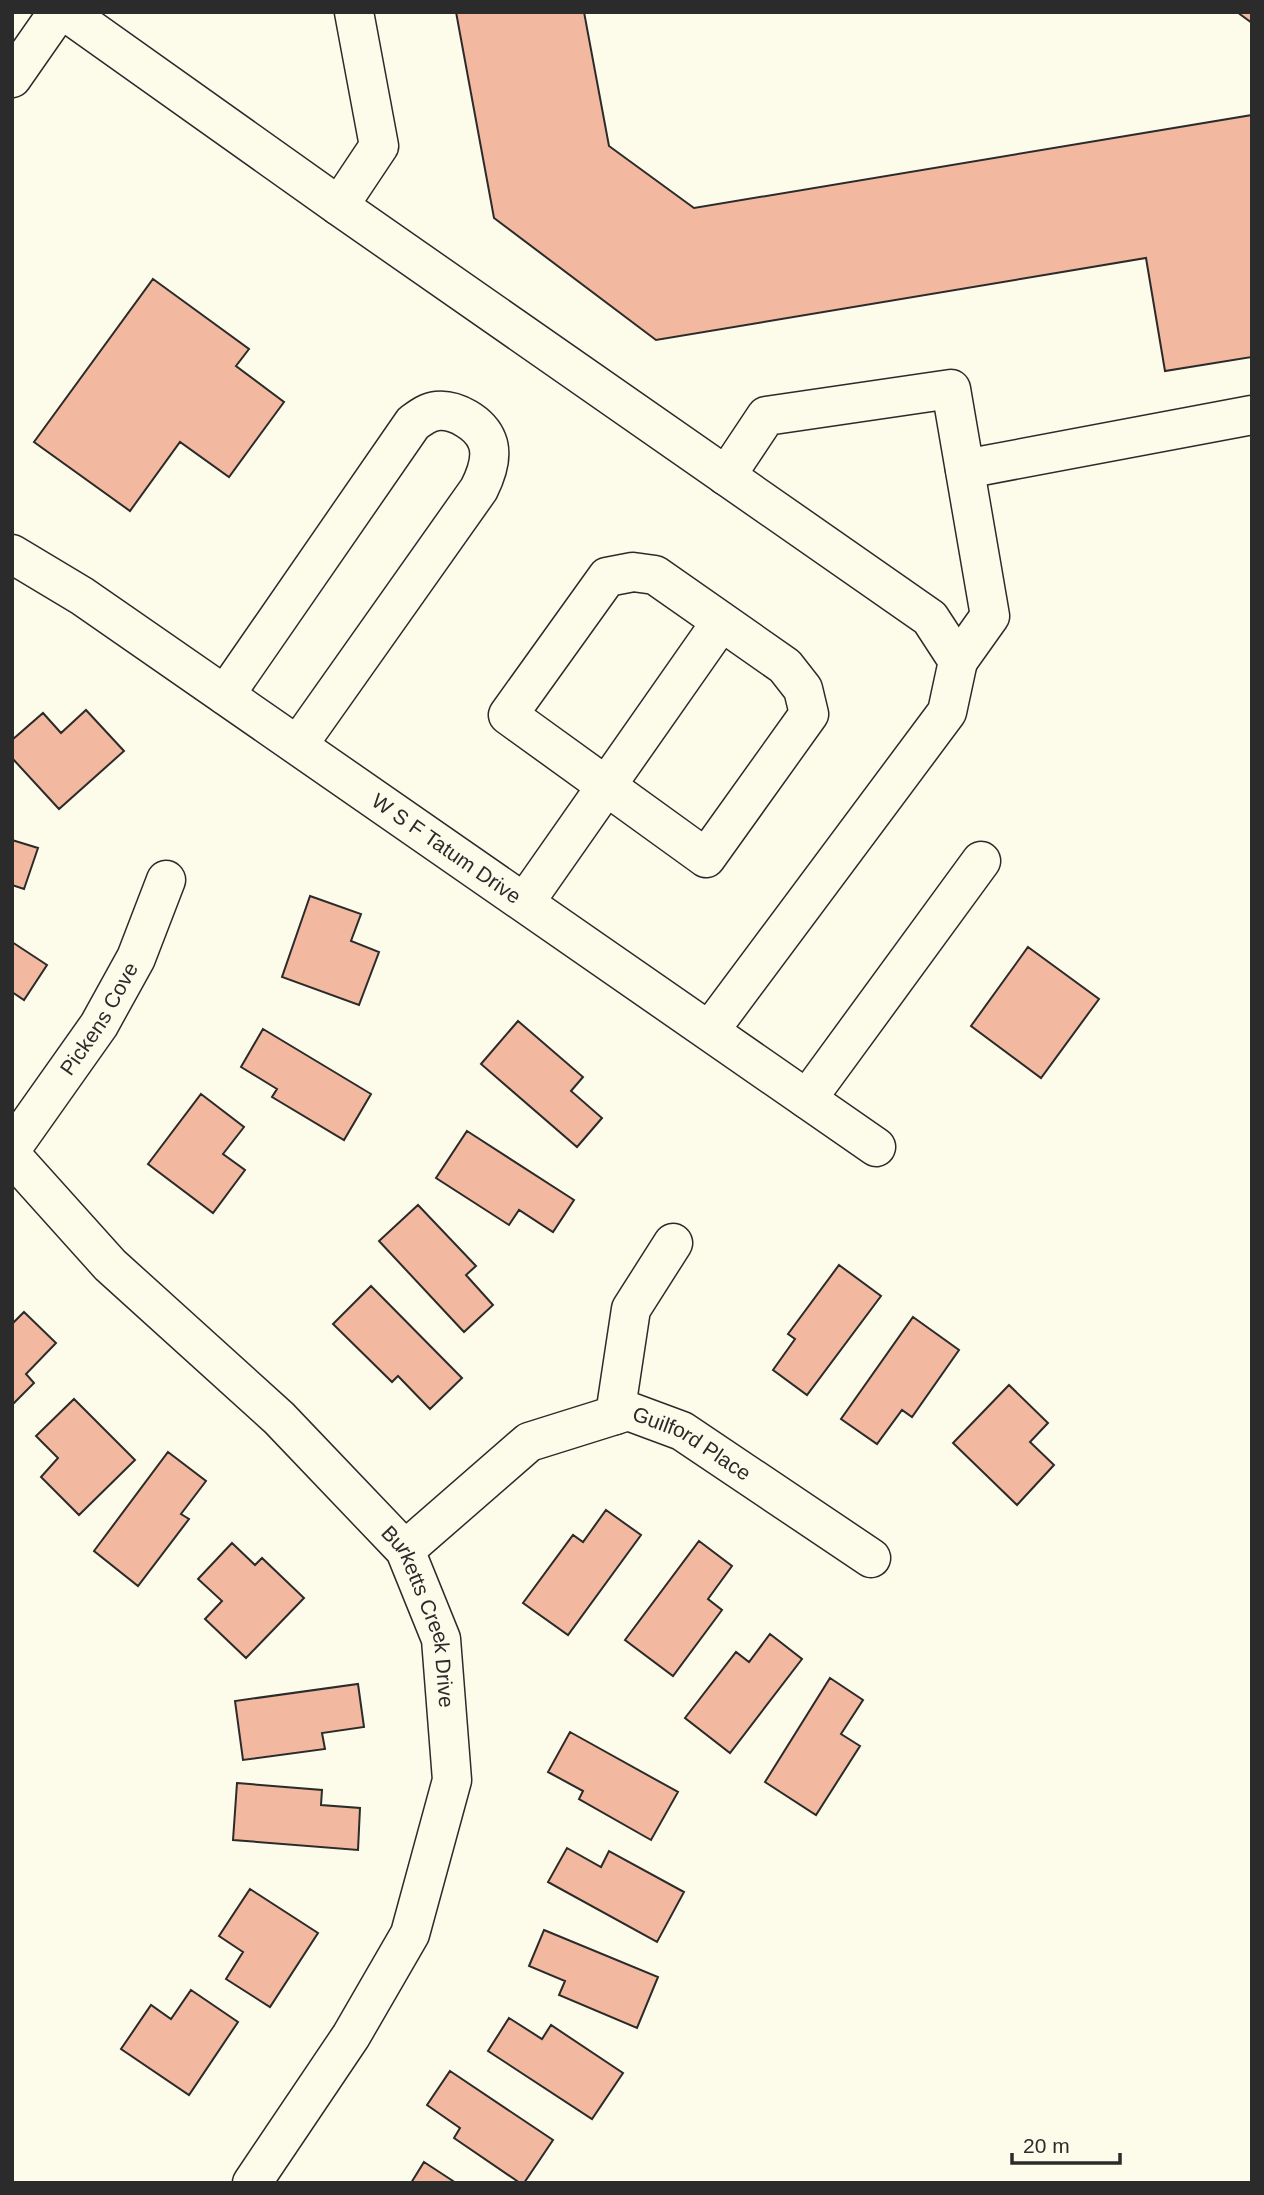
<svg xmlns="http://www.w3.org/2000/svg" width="1264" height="2195" viewBox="0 0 1264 2195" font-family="Arial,sans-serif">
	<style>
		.building { fill: #f2b8a0; stroke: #2b2b2b; stroke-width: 2 }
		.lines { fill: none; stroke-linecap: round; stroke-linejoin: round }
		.minor-casing { stroke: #2b2b2b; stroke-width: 41 }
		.minor { stroke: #fdfbea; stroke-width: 38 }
		.labels { text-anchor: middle; stroke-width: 5; stroke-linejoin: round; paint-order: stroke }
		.street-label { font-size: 21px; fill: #2b2b2b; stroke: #fdfbea }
	</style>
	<rect width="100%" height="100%" fill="#fdfbea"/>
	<path class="building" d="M456 12H584L609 146 694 208 1252 115V357L1165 371 1146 258 656 340 494 218Z
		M1237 12H1252V23Z
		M153 279 249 349 236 366 284 402 229 477 180 442 130 511 34 442Z
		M86 710 124 751 59 809 12 758V740L43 713 61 733Z
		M12 840 38 848 24 889 12 885Z
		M310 896 361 914 351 941 379 952 359 1005 282 977Z
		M12 942 47 965 24 1000 12 992Z
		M1028 947 1099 999 1041 1078 971 1026Z
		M518 1021 583 1077 571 1091 602 1118 577 1147 481 1064Z
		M263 1029 371 1094 344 1140 272 1097 277 1089 241 1067Z
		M201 1094 244 1127 223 1154 245 1170 213 1213 148 1164Z
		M467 1131 574 1200 553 1232 519 1210 509 1225 436 1178Z
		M418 1205 476 1266 466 1275 493 1305 464 1332 379 1241Z
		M839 1265 881 1296 807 1395 773 1370 795 1339 788 1334Z
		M371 1286 462 1378 430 1409 398 1376 392 1382 333 1324Z
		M24 1312 56 1343 26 1374 34 1383 12 1405V1324Z
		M913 1317 959 1350 912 1417 902 1410 877 1444 841 1419Z
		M1009 1385 1048 1423 1030 1442 1054 1465 1017 1505 953 1443Z
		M74 1399 135 1460 79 1515 41 1477 58 1458 36 1436Z
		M168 1452 206 1481 181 1514 189 1519 138 1586 94 1551Z
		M606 1510 641 1535 568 1635 523 1603 573 1535 583 1542Z
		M699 1541 732 1566 708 1599 722 1610 673 1676 625 1640Z
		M232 1543 255 1565 262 1558 304 1598 246 1658 205 1619 222 1601 198 1579Z
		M770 1634 802 1659 730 1753 685 1718 736 1652 749 1662Z
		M830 1678 863 1700 841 1734 860 1746 816 1815 765 1782Z
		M358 1684 364 1727 322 1733 325 1749 243 1760 235 1701Z
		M570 1732 678 1792 651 1840 579 1799 583 1791 548 1772Z
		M237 1783 322 1790 321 1805 360 1808 358 1850 233 1840Z
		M567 1848 601 1867 609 1851 684 1892 657 1942 548 1882Z
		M250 1889 318 1933 270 2007 226 1979 243 1952 219 1936Z
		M544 1930 658 1977 637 2028 559 1995 565 1981 529 1966Z
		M191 1990 238 2022 189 2095 121 2049 151 2005 171 2019Z
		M509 2018 542 2039 551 2025 623 2073 592 2119 488 2051Z
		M450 2071 553 2140 524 2183H520L454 2138 460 2128 427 2105Z
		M424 2162 456 2183H411Z"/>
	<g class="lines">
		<defs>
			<g id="minor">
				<path d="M66 12 339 206 930 618 958 661 947 712 710 1030"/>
				<path d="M12 78 58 12"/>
				<path d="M339 206 379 146 354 12"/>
				<path d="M965 469 1252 415"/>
				<path d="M726 476 766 416 951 389 990 616 958 661"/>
				<path id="s1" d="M12 554 82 596 876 1147"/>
				<path d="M633 572 655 575 785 666 803 689 809 714 706 858 508 715 607 577Z"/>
				<path d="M225 695 413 423C420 418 427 412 437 411 455 409 480 423 487 441 493 456 486 475 479 489L298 745"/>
				<path d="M525 902 721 622"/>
				<path d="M807 1099 981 861"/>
				<path id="s2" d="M12 1148 99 1025 136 958 166 880"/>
				<path id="s3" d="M12 1156 110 1265 279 1418 405 1550 441 1639 452 1780 410 1934 351 2036 252 2183"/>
				<path d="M615 1415 631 1309 673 1243"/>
				<path id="s4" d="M405 1550 529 1442 628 1411 682 1431 871 1558"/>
			</g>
		</defs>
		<use href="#minor" class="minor-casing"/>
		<use href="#minor" class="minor"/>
	</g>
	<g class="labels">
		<g class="street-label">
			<text dy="7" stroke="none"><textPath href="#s1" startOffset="525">W S F Tatum Drive</textPath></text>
			<text dy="7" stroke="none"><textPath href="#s2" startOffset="156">Pickens Cove</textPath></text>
			<text dy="7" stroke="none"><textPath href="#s4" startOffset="340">Guilford Place</textPath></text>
			<text dy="7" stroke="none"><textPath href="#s3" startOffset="625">Burketts Creek Drive</textPath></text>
		</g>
	</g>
	<rect width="1264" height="2195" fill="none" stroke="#2b2b2b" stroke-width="28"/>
	<path d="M1012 2153v10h108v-10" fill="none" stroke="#2b2b2b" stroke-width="3.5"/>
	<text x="1023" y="2153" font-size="21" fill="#2b2b2b" stroke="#fdfbea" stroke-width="5" paint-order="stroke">20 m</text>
</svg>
